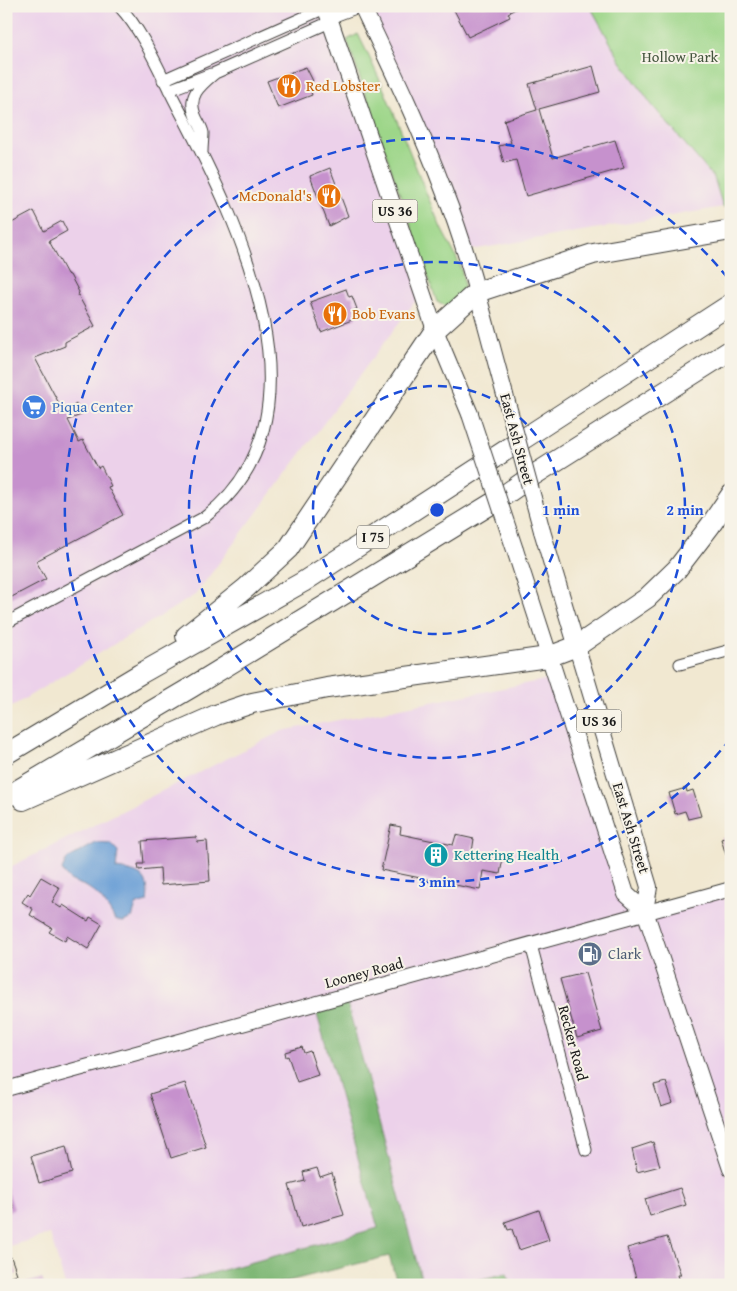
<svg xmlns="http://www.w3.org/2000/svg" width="737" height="1291" viewBox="0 0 737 1291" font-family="'Gentium Book Plus',serif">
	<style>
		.built { fill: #ecd1ea }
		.green { fill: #9dd689; stroke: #5c7952 }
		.forest { fill: #7eb775; stroke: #4d6a48 }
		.water { fill: #6a9fd6; stroke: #435e79 }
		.building { fill: #c691cd }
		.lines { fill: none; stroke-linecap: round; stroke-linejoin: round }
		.minor-casing { stroke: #3c3b37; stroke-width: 13 }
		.tertiary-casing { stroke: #3c3b37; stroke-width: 16 }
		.primary-casing { stroke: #3c3b37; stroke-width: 18 }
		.motorway-casing { stroke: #3c3b37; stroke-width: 22 }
		.minor { stroke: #fff; stroke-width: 11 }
		.tertiary { stroke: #fff; stroke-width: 14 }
		.primary { stroke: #fff; stroke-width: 16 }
		.motorway { stroke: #fff; stroke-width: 20 }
		.primary-bridge-casing { stroke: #3c3b37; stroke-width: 18; stroke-linecap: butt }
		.primary-bridge { stroke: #fff; stroke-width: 16 }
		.ring { fill: none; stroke: #1d4ed8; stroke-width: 2.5; stroke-dasharray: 9 6 }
		.labels { text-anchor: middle; stroke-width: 4; stroke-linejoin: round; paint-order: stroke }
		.shield { fill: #f7f3e8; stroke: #5e5c59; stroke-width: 1 }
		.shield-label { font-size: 14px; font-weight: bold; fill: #1c1c1c }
		.park-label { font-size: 15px; fill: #43543d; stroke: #f7f3e8 }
		.food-label { font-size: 15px; fill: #c56008; stroke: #f7f3e8; text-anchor: start }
		.shop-label { font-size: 15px; fill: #366cbe; stroke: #f7f3e8; text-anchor: start }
		.street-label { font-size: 15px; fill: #1c1c1c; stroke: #f7f3e8 }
		.culture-label { font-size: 15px; fill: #0d838f; stroke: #f7f3e8; text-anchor: start }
		.service-label { font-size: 15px; fill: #4e5e75; stroke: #f7f3e8; text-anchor: start }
		.centre { fill: #1d4ed8; stroke: #f7f3e8; stroke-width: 2.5 }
		.ring-label { font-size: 15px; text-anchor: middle; font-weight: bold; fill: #1d4ed8; stroke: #f7f3e8; stroke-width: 4; stroke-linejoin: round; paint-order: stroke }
	</style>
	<rect width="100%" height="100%" fill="#f7f3e8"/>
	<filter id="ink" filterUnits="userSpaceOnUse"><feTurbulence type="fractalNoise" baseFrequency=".02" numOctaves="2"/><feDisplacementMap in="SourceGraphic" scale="10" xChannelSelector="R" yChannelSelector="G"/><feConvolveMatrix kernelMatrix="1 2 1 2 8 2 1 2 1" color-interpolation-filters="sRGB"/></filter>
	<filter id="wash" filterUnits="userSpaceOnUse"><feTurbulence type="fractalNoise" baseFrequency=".0096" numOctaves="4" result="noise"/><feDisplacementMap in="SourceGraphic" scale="20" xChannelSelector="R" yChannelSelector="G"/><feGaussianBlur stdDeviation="1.12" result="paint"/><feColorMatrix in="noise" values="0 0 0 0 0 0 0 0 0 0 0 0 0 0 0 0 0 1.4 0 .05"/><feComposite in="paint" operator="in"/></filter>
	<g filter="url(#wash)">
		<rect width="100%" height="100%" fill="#f1e8d1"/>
		<path class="built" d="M6 6H361L329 18 422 292 195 595 6 710Z
			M362 6H590L620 60 652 105 714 178 723 207 465 251Z
			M555 678 626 894 645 911 731 889V1285H510L507 1273 456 1285H423L345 996 314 1004 378 1228 168 1285H65L50 1234 6 1247V869L282 731Z"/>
		<path class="green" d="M590 6H731V206L723 207 714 178 652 105 620 60Z
			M358 34C390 97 413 163 441 228 450 247 464 265 464 287L449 307 437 302 347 40Z"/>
		<path class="forest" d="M345 995 423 1285H398L389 1256 272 1285H168L378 1228 314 1004Z
			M507 1273 510 1285H456Z"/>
		<path class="water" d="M96 843 111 844 118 851 116 869C139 872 151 875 147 902L136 905 132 918 123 922 115 920C108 907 100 895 87 887 74 881 69 883 62 870L67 859Z"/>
		<g id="blocks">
			<path class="building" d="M452 6H521L508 13 510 17 468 37Z
				M593 66 600 92 539 109 553 158 615 140 624 168 526 196 516 160 504 163 499 146 511 143 504 120 537 110 529 84Z
				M306 67 313 81 308 84 312 95 278 108 267 81Z
				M330 168 348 216 329 226 310 176Z
				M34 211 44 231 62 221 67 231 49 241 67 274 70 275 79 292 78 295 95 326 65 342V346L35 358 64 413 76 404 79 409 81 415 68 420 79 442 83 440 98 468 101 466 111 486 108 487 123 515 36 561 46 579 6 600V226Z
				M346 289 349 297 352 296 357 309 354 310 357 318 321 332 310 302Z
				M686 788 687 792 693 790 701 816 688 819 685 811 675 814 669 793Z
				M391 825 401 827 400 834 453 845 456 835 474 839 472 852 503 858 500 874 483 871 480 890 381 870Z
				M731 836V853L726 855 721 839Z
				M196 837 197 842 207 841 210 881 161 885 160 868 139 870 138 864H144L142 841Z
				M41 877 60 888 52 902 61 908 63 905 88 921 90 917 102 924 88 949 67 936 65 941 49 932 52 928 30 915 33 909 22 902 28 893 30 895Z
				M585 973 602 1031 577 1038 560 979Z
				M302 1047 304 1053 310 1051 318 1075 297 1082 288 1056 286 1057 285 1052Z
				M666 1082 673 1103 661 1107 654 1085Z
				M185 1083 206 1147 171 1158 150 1094Z
				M653 1142 660 1166 637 1172 632 1149Z
				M66 1146 72 1173 39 1183 31 1156Z
				M317 1168 320 1177 332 1173 344 1215 301 1227 289 1185 305 1181 303 1172Z
				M6 1185 14 1209 6 1212Z
				M680 1188 686 1205 650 1216 645 1199Z
				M539 1210 549 1240 519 1250 512 1229 508 1230 505 1222Z
				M667 1237 681 1275H678L681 1285H638L627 1248Z
				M11 1257 17 1274 6 1278V1258Z
				M42 1278 44 1285H23V1284Z"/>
		</g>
	</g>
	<g filter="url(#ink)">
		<use href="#blocks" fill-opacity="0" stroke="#3c3b37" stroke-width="1"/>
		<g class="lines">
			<defs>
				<path id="minor" d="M329 18 361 6
					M163 80 325 8
					M169 90 211 74
					M202 152C202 146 203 139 203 133 202 127 197 121 195 115 187 95 201 85 215 73L330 22
					M6 623 205 517C334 418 239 223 180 111 161 76 146 35 119 6
					M680 664 731 650
					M531 945 586 1150"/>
				<path id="tertiary" d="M6 1089 731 889"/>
				<path id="primary" d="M325 6 435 330 470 414
					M362 6C391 67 420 127 444 191 470 257 486 327 505 395
					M542 531 649 887 645 911 731 1169
					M515 550 626 894 645 911"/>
				<path id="motorway" d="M186 636 246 588 288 549 435 330 477 292 593 254 731 230
					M6 754 140 674 303 582 731 304
					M6 797 192 687 496 501 529 478 731 350
					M23 800 216 715 252 703 327 688 548 657 577 646 647 598 677 569 710 526 731 495"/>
			</defs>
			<use href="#minor" class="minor-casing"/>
			<use href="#tertiary" class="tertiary-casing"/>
			<use href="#primary" class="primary-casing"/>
			<use href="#motorway" class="motorway-casing"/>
			<use href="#minor" class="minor"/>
			<use href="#tertiary" class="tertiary"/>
			<use href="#primary" class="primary"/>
			<use href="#motorway" class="motorway"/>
			<defs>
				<path id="primary-bridge" d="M505 395 542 531
					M470 414 515 550"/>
			</defs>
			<use href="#primary-bridge" class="primary-bridge-casing"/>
			<use href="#primary-bridge" class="primary-bridge"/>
		</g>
	</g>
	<g class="ring">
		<circle cx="437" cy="510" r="124"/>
		<circle cx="437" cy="510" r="248"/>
		<path d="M730 739A372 372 0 1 1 730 281"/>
	</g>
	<defs>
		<symbol id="restaurant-disc" viewBox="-11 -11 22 22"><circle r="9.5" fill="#e8710a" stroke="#f7f3e8"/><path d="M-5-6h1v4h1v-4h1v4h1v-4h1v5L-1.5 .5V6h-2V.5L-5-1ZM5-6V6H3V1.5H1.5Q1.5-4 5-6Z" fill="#fff"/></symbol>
		<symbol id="supermarket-disc" viewBox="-11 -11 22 22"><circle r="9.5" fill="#3f7fe0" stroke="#f7f3e8"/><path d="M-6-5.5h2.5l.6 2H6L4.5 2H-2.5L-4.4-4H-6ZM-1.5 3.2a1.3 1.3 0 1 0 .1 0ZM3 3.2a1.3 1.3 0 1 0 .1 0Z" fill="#fff"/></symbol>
		<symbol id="building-disc" viewBox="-11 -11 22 22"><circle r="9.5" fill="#0f9aa8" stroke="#f7f3e8"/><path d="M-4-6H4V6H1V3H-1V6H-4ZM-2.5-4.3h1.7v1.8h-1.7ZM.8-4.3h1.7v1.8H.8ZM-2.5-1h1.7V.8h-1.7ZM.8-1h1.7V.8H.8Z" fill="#fff"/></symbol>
		<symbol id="fuel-disc" viewBox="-11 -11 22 22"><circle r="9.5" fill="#5c6f8a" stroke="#f7f3e8"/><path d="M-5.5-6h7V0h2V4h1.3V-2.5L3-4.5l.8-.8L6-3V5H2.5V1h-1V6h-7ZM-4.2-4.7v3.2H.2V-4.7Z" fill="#fff"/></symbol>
	</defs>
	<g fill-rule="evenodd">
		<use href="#restaurant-disc" x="275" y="72" width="28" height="28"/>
		<use href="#restaurant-disc" x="315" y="182" width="28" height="28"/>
		<use href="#restaurant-disc" x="321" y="300" width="28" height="28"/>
		<use href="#supermarket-disc" x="20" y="393" width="28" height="28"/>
		<use href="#building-disc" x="422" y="841" width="28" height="28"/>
		<use href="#fuel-disc" x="576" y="940" width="28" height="28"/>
	</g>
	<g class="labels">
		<g class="shield">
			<rect x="372.5" y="199.5" width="45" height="23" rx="4"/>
			<rect x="357" y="525.5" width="32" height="23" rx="4"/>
			<rect x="576.5" y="709.5" width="45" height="23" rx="4"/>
		</g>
		<g class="shield-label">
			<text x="395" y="216">US 36</text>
			<text x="373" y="542">I 75</text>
			<text x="599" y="726">US 36</text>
		</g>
		<g class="park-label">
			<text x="680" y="62">Hollow Park</text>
		</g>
		<g class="food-label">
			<text x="306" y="91">Red Lobster</text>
			<text x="312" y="201" text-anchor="end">McDonald's</text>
			<text x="352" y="319">Bob Evans</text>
		</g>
		<g class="shop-label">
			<text x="52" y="412">Piqua Center</text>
		</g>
		<g class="street-label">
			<text transform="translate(517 439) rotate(75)" y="5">East Ash Street</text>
			<text transform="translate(631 828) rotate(73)" y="5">East Ash Street</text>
			<text transform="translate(364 973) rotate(-15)" y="5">Looney Road</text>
			<text transform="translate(573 1043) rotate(75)" y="5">Recker Road</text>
		</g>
		<g class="culture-label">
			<text x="454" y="860">Kettering Health</text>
		</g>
		<g class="service-label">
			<text x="608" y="959">Clark</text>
		</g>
	</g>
	<circle cx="437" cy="510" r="8" class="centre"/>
	<g class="ring-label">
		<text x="561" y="515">1 min</text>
		<text x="685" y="515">2 min</text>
		<text x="437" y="887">3 min</text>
	</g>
	<rect width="737" height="1291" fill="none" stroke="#f7f3e8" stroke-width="25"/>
</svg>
